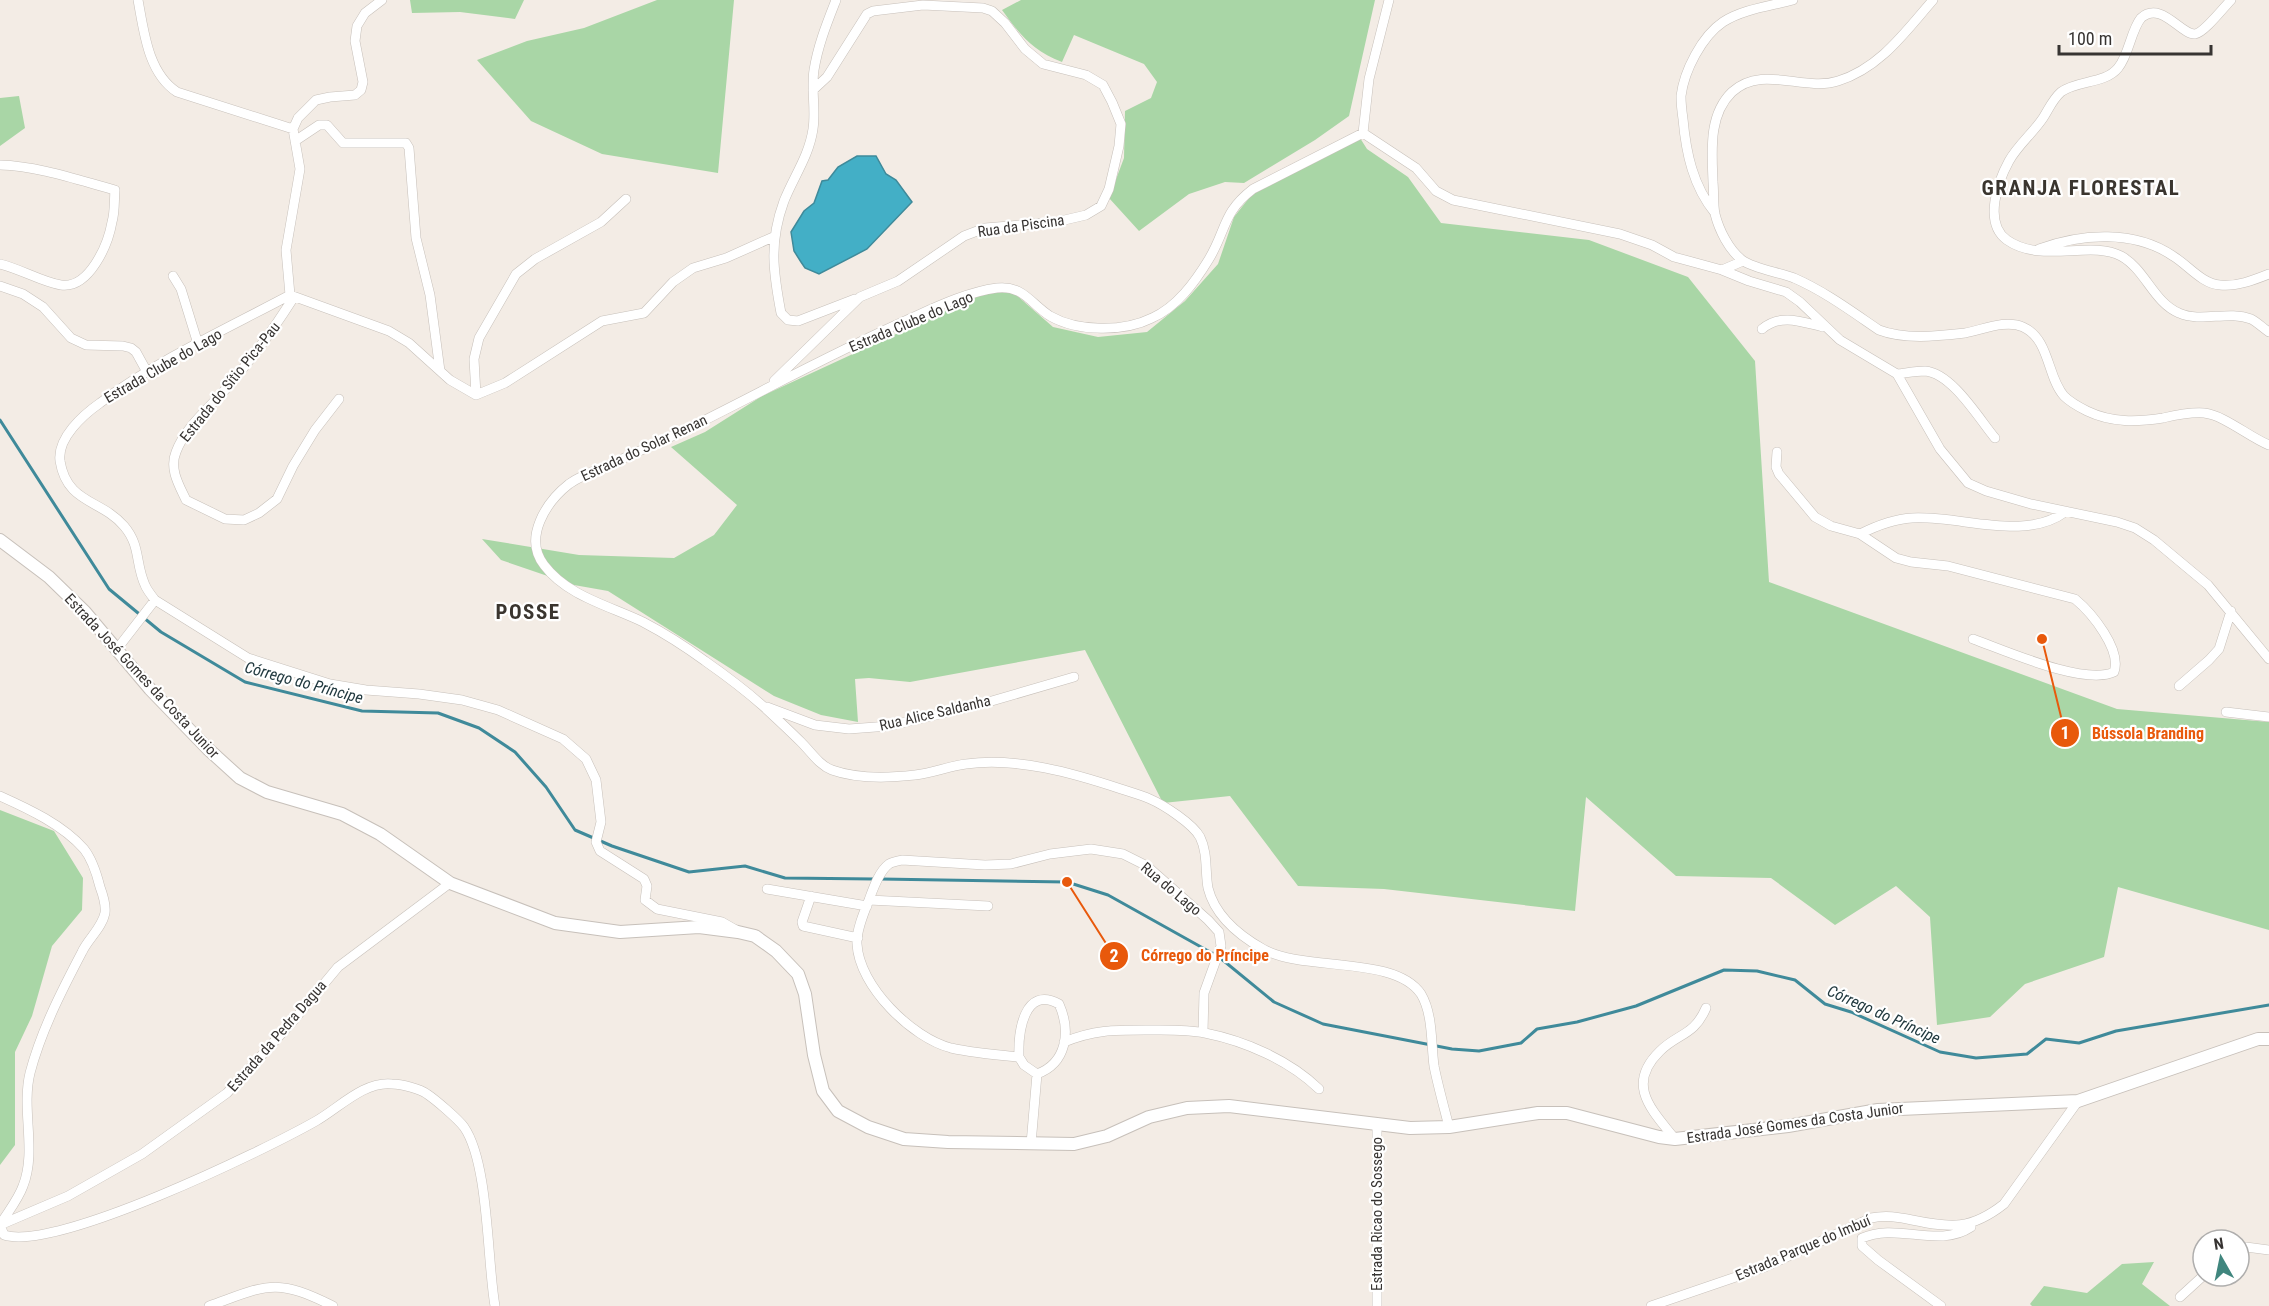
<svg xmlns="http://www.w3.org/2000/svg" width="2269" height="1306" viewBox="0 0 2269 1306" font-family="'Roboto Condensed',sans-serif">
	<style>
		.green { fill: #a9d6a6 }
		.water { fill: #43afc6; stroke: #3f8a9a; stroke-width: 1.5 }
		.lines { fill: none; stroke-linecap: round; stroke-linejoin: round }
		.stream { stroke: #3f8a9a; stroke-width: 3 }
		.minor-casing { stroke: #c7c0ba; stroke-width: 10 }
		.tertiary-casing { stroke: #c7c0ba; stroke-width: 14 }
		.minor { stroke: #fff; stroke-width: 9 }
		.tertiary { stroke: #fff; stroke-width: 12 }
		.labels { text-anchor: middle; stroke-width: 4.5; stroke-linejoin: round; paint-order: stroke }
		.street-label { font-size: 15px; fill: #373432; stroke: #fff }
		.water-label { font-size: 16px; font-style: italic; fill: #21393f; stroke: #fff }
		.district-label { font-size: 21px; font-weight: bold; letter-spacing: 1.5px; fill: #3a352f; stroke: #fff }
		.leader { fill: none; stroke: #e8590c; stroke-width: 2 }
		.callout-dot { fill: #e8590c; stroke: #fff; stroke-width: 2 }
		.mark-label { font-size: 18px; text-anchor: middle; font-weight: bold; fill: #fff }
		.callout-label { font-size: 16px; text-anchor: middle; font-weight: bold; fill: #e8590c; stroke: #fff; stroke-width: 4.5; stroke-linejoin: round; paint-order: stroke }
	</style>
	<rect width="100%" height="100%" fill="#f3ece5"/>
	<path class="green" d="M410 0H524L515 19 460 12 412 13Z
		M657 0H734L718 173 602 154 531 121 477 60 527 41 584 28Z
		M1021 0H1375L1349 116 1315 140 1244 183 1225 182 1189 194 1139 231 1109 198 1124 158 1125 111 1151 98 1157 82 1144 64 1074 35 1062 62C1032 50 1021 36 1002 10Z
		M19 96 25 128 0 146V98Z
		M1360 138 1367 149 1408 177 1441 223 1589 240 1688 277 1755 361 1769 582 2117 709 2269 722V930L2118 887 2104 957 2025 984 1990 1017 1937 1025 1930 917 1896 886 1835 925 1771 878 1676 876 1586 797 1575 911 1384 889 1298 886 1230 796 1163 803 1085 650 910 682 869 678 855 679 858 722 821 715 774 696 608 591 574 585 501 560 482 539 579 555 674 558 714 535 737 505 671 447 705 432 762 396 989 291 1013 292 1053 327 1098 337 1147 332 1185 301 1218 264 1234 217 1253 193Z
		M0 810 54 831 83 878 82 910 52 946 32 1016 15 1052V1145L0 1165Z
		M2154 1262 2142 1284 2170 1306H2032L2030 1304 2044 1286 2087 1293 2122 1264Z"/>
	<path class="water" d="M857 156H876L886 174 896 180 912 202 867 249 819 274 805 268 801 262 794 251 791 232 804 211 814 203 822 181 828 180 838 167Z"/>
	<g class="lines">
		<path class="stream" d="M0 420 109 589 161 632 245 682 362 711 438 713 479 728 515 752 546 787 575 830 612 846 689 872 745 866 785 878 874 879
			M881 879 1067 882 1108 895 1219 957 1274 1002 1323 1024 1452 1049 1479 1051 1521 1043 1537 1029 1577 1022 1636 1006 1724 970 1757 971 1795 980 1825 1004 1851 1012 1940 1052 1976 1058 2027 1054 2046 1039 2079 1043 2116 1031 2269 1005"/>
		<defs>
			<path id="minor" d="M138 0C144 32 148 73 177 92L293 129
				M836 0C827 23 818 45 814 70 811 89 816 110 813 129 809 156 794 176 784 201 769 242 773 271 781 313L788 320 798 321 855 299
				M1389 0 1369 79 1363 133 1416 168 1436 191 1453 200 1620 234 1652 245 1674 257 1722 270 1743 261
				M1933 0C1905 32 1880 68 1838 81 1804 92 1762 64 1732 92 1708 115 1712 152 1713 182 1714 192 1713 204 1715 214 1719 230 1729 250 1742 260 1754 269 1779 272 1794 278 1824 291 1851 311 1879 330 1905 340 1938 336 1965 333 1982 330 2006 319 2023 327 2050 339 2047 377 2064 396 2071 403 2079 407 2087 411 2112 423 2137 422 2163 418 2176 415 2190 412 2204 413 2224 415 2249 437 2269 445
				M2231 0C2224 7 2204 33 2195 34 2181 35 2161 0 2141 18 2131 30 2129 55 2118 68 2105 84 2077 80 2061 92 2052 100 2049 109 2043 118 2033 133 2018 145 2009 161 1998 181 1983 223 2007 240 2041 264 2091 240 2121 256 2145 269 2154 303 2179 313 2201 323 2228 310 2251 319 2257 322 2263 328 2269 332
				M1363 133 1253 189C1222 213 1227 229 1209 259 1195 282 1177 307 1152 318 1124 332 1078 332 1050 316 1031 304 1023 285 997 288 967 292 936 307 909 319 832 353 758 394 683 431 658 443 632 454 607 466 594 471 580 476 569 484 546 502 523 538 544 565 567 596 610 606 643 622 664 633 686 647 705 661 725 675 745 690 763 706 776 718 789 730 801 742 811 752 819 765 832 770 857 779 889 778 915 775 933 773 949 766 966 764 1017 757 1073 773 1121 789 1130 792 1141 795 1150 799 1164 805 1193 824 1200 837 1208 853 1205 872 1208 888 1215 916 1240 936 1263 949 1304 972 1395 955 1421 994 1433 1014 1431 1043 1434 1066 1438 1086 1444 1107 1449 1127
				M295 141 319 125H327L343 143H406L409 148 416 238 430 295 440 371
				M0 165C38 166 78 180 115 190 114 201 115 212 112 222 108 245 89 289 61 285 42 282 21 269 0 264
				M1715 213C1693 186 1686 153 1683 119 1682 112 1681 103 1681 96 1684 71 1702 36 1723 22 1743 9 1771 6 1793 0
				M2039 249C2082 233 2135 230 2173 256 2188 265 2202 284 2220 285 2236 287 2254 280 2269 274
				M1722 270 1749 281 1786 292 1800 302 1840 340 1897 374 1940 449 1968 483 1986 491 2031 504 2117 522 2135 528 2154 540 2208 585 2269 659
				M173 276 181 289 198 344
				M0 286 23 294 43 307 71 338 86 345 123 346 131 348 136 352 147 372
				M290 295 286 250 300 169 293 129 298 118 316 100 330 97 355 95 361 90 363 82 355 41 357 26 365 13 382 0
				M294 297C275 327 254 356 231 383 213 405 186 425 176 452 169 469 179 485 186 500L225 519 244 520 259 513 277 499 293 466 315 430 339 399
				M1762 329C1781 313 1802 322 1823 327
				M1897 374C1906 373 1916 371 1925 371 1952 373 1979 419 1995 438
				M774 381 860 297 898 281 964 236 985 228 1056 222 1086 215 1101 206 1109 189 1119 146 1121 124 1112 102 1103 85 1086 75 1043 64 1025 49 1005 23 992 11 983 8 923 5 873 11 867 14 827 77 813 90
				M476 395 474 359 479 338 516 274 535 259 601 222 626 199
				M1777 452 1776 467 1779 474 1815 517 1831 526 1860 534
				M1973 639C2004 650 2084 686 2114 672 2122 650 2092 613 2075 599L1948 566 1911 562 1896 558 1860 534C1876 526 1894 519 1912 518 1960 515 2024 542 2065 512
				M117 649 155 600
				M2179 686 2209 660 2219 649 2231 611
				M767 707 815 725 849 729 889 726 978 705 1074 677
				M2226 712 2269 717
				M0 796C29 809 63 825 84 849 92 859 97 875 100 887 103 895 106 905 105 913 102 928 88 939 82 952 62 990 41 1031 30 1073 21 1110 37 1151 23 1186 18 1200 7 1213 0 1225L4 1235C55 1252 263 1151 316 1121 339 1108 364 1081 392 1084 402 1084 420 1089 427 1094 436 1100 458 1119 464 1127 489 1163 487 1261 495 1306
				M767 889 867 906
				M811 896 802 922 803 926 858 938
				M869 900 988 906
				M736 930 722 922 657 909 645 900 647 886 644 879 600 851 596 842 601 822 596 780 586 759 563 739 498 710 462 700 419 694 366 690 330 684 248 658 155 600C151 595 147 590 145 585 135 563 141 546 124 526 101 499 67 504 60 461 57 438 83 415 100 403 158 360 226 329 290 295L389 331 409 343 450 380 476 395 505 383 602 321 644 313 673 282 693 268 726 258 773 237
				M1064 1042C1094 1030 1113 1030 1145 1030 1164 1030 1186 1029 1205 1033 1245 1041 1289 1060 1319 1089
				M1019 1057C1018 1032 1024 985 1059 1004 1071 1031 1067 1063 1037 1074
				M1675 1139C1652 1110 1625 1085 1660 1051 1678 1033 1694 1036 1706 1008
				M1031 1144 1037 1074 1024 1065 1019 1057C997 1055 973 1053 951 1048 912 1038 859 986 857 944 856 931 864 912 869 900 873 889 879 871 889 864 892 862 898 861 902 860L985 865 1011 864 1050 854 1091 849 1123 854 1147 866 1208 920 1219 932 1221 946 1204 993 1203 1032
				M0 1225 68 1196 142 1154 227 1093 293 1021 338 967 450 883
				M2239 1250 2246 1247 2269 1250
				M2180 1297 2203 1276
				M209 1306C268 1285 274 1277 333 1306
				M1377 1306V1123
				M1651 1306 1765 1267 1871 1218C1886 1215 1898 1217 1912 1220 1951 1228 1971 1230 2004 1204L2078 1101
				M1941 1306 1878 1260 1862 1246V1238C1897 1222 1938 1249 1971 1227"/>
			<path id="tertiary" d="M0 540 49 577 85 612 150 689 208 749 240 778 267 792 342 814 380 834 450 883 555 923 620 932 699 927 738 932 755 936 776 951 798 974 805 994 814 1055 823 1091 838 1111 868 1127 904 1139 948 1142 1074 1144 1107 1136 1149 1117 1187 1108 1229 1106 1410 1128 1449 1127 1538 1113H1567L1659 1137 1675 1139 1788 1126 1878 1110 2078 1101 2258 1039H2269"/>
		</defs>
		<use href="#minor" class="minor-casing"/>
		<use href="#tertiary" class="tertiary-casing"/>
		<use href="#minor" class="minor"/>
		<use href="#tertiary" class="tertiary"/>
	</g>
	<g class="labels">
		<g class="street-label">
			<text transform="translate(1021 226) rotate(-8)" y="5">Rua da Piscina</text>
			<text transform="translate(911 322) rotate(-23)" y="5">Estrada Clube do Lago</text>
			<text transform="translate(163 366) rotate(-30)" y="5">Estrada Clube do Lago</text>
			<text transform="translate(230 382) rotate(-51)" y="5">Estrada do Sítio Pica-Pau</text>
			<text transform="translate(644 448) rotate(-25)" y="5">Estrada do Solar Renan</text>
			<text transform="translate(142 676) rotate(47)" y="5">Estrada José Gomes da Costa Junior</text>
			<text transform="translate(935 713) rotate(-13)" y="5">Rua Alice Saldanha</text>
			<text transform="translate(1171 889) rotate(40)" y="5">Rua do Lago</text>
			<text transform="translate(277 1036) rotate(-49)" y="5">Estrada da Pedra Dagua</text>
			<text transform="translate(1795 1123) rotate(-8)" y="5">Estrada José Gomes da Costa Junior</text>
			<text transform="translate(1377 1214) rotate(-90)" y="5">Estrada Ricao do Sossego</text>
			<text transform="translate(1803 1248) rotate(-23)" y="5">Estrada Parque do Imbuí</text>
		</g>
		<g class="water-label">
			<text transform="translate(304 682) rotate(15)" y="6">Córrego do Príncipe</text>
			<text transform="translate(1884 1014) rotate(24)" y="6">Córrego do Príncipe</text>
		</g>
		<g class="district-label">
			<text x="2081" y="195">GRANJA FLORESTAL</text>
			<text x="528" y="619">POSSE</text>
		</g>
	</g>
	<path class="leader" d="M2042 639L2065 733M1067 882L1114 956"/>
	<g class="callout-dot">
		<circle cx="2042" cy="639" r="6"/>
		<circle cx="1067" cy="882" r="6"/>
		<circle cx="2065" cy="733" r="15"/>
		<circle cx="1114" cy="956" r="15"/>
	</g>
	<g class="mark-label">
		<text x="2065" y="739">1</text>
		<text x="1114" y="962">2</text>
	</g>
	<g class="callout-label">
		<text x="2148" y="739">Bússola Branding</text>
		<text x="1205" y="961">Córrego do Príncipe</text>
	</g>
	<g transform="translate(2221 1258) rotate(351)"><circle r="28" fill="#ffffff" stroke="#afaead" stroke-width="1.5"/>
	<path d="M0-4.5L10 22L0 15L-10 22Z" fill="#40867e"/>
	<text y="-9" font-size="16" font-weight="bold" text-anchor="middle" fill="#373432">N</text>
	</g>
	<path d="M2059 45v9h152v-9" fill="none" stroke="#373432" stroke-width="3"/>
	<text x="2068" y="45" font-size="18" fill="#373432" stroke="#ffffff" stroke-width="4.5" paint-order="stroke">100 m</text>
</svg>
